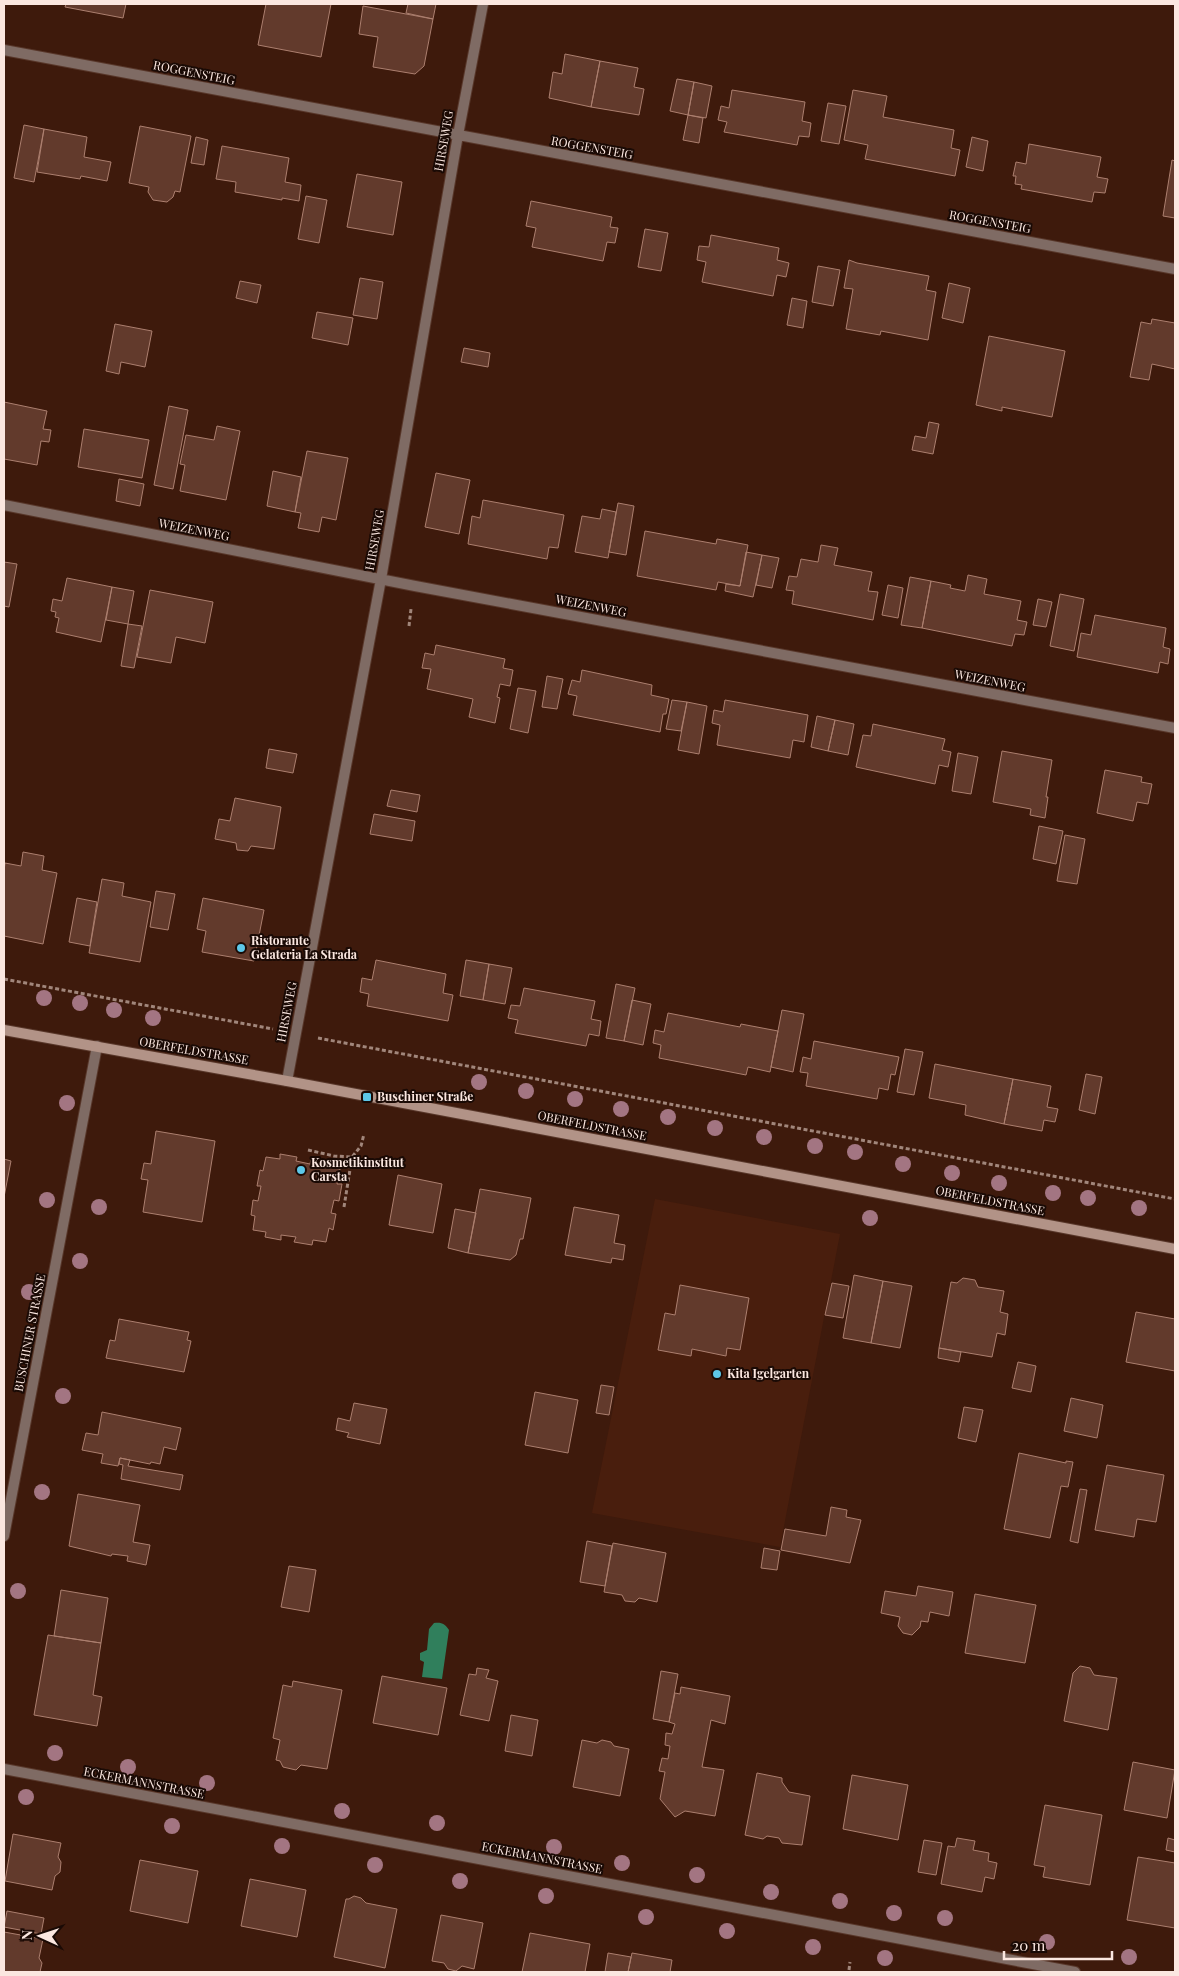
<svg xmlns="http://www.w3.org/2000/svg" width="1179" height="1976" viewBox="0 0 1179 1976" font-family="'Playfair Display',serif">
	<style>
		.built { fill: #491e0d }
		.water { fill: #307f5c }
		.building { fill: #623a2c; stroke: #ac7f6f }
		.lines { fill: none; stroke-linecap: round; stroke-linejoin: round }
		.street-casing { stroke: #58372a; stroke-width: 12 }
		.secondary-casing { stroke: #58372a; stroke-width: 12 }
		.path { stroke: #a1867b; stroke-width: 3; stroke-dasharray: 4 2.5; stroke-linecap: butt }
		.street { stroke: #7f6b64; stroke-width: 10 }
		.secondary { stroke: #b29387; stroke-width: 10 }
		.tree { fill: #a37582 }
		.poi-dot { fill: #5dc7e8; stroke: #1a0a05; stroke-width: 2 }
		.labels { text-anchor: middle; stroke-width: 4; stroke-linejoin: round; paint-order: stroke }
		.street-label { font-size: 12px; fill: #fbe7e0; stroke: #1a0a05 }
		.poi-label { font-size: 12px; font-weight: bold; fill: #fbe7e0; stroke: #1a0a05; text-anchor: start }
	</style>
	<rect width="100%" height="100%" fill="#3e1a0c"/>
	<path class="built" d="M655 1199 840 1234 780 1547 592 1513Z"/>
	<path class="water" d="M434 1623C442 1622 445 1624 449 1630L442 1679 422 1677 424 1662 420 1660V1653L427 1650 429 1629Z"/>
	<path class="building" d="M66 4H126L123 18 65 7Z
		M266 4H331L321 57 258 45Z
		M408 4H436L433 19 406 13Z
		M363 6 433 19 424 66 415 74 373 67 378 37 359 34Z
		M565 54 600 61 591 107 549 98 553 72 562 74Z
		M600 61 638 68 634 87 644 89 639 115 591 107Z
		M677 79 694 82 688 115 670 111Z
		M694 82 712 86 706 118 688 115Z
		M732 90 805 102 802 121 811 123 809 137 799 136 797 145 724 132 727 122 718 120 721 106 729 108Z
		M853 90 887 96 883 117 954 130 951 148 960 150 955 176 865 159 868 145 844 140Z
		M828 103 846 106 839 144 821 141Z
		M688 115 703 118 699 143 683 140Z
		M24 125 44 129 34 182 14 178Z
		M140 126 191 136 180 192 175 191 173 197 167 202 153 200 148 192 149 187 129 183Z
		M44 129 87 137 84 157 111 162 107 181 81 176 80 179 37 172Z
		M196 137 208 140 204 165 191 163Z
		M972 137 988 141 983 171 966 167Z
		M1029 144 1101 157 1097 177 1108 179 1105 193 1094 192 1092 202 1021 189 1022 185 1015 184 1016 176H1013L1016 162 1026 164Z
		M222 146 289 158 285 182 301 185 299 201 282 198V200L235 192 236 182 216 179Z
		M1172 160 1175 161V218L1163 216Z
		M357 174 402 182 393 235 347 227Z
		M306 196 327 200 319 243 298 239Z
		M531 201 612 217 610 227 618 228 615 243 607 242 603 261 532 247 536 228 526 226Z
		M645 229 668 233 661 271 638 267Z
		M711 235 779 248 777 260 789 263 786 277 777 275 773 296 702 282 706 262 697 260 699 246 709 247Z
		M849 260 857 263 929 276 926 290 936 292 928 340 881 331 880 335 846 329 853 289 844 288Z
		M818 266 840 270 833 306 812 302Z
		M360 278 383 282 377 319 353 315Z
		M240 281 261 285 257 303 236 298Z
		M949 283 970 288 963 323 942 318Z
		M792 298 807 301 803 328 787 325Z
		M317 312 353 318 348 345 312 338Z
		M1152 319 1175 323V369L1152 364 1149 380 1130 377 1141 322 1151 324Z
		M115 324 152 331 145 367 121 362 119 374 106 371Z
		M989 336 1065 351 1052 417 1002 407V411L976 405Z
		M464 348 490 353 488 367 461 362Z
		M4 402 47 411 43 429 51 430 49 442 41 441 37 465 4 459Z
		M169 406 188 410 173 489 154 485Z
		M929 422 939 424 933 454 912 450 915 436 926 438Z
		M217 426 240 431 226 500 180 491 185 465 180 464 186 435 214 440Z
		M84 429 149 440 142 478 78 467Z
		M307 451 348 458 336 520 322 517 319 532 298 528 301 513 295 512Z
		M273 471 301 477 295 512 267 506Z
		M436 473 470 480 459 534 425 527Z
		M119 479 144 484 140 506 116 501Z
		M483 500 564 515 558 548 549 547 547 559 468 544 472 516 480 518Z
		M618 503 634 506 626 555 609 552Z
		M602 509 616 512 608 558 575 552 582 516 600 519Z
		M645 531 716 544 717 539 748 545 740 586 718 582 716 590 637 576Z
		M821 545 838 548 834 565 872 572 868 591 878 592 873 620 792 604 794 591 786 590 789 576 797 577 801 559 818 562Z
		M746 552 762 555 753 597 725 591 726 584 740 586Z
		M762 555 779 558 772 588 756 585Z
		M4 562 17 564 9 607 4 606Z
		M968 575 987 579 984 594 1021 601 1017 620 1027 622 1024 635 1015 634 1012 646 922 628 931 581 951 585 950 588 965 591Z
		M910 577 931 581 922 628 901 625Z
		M67 578 112 587 101 642 56 632 59 618 55 617 56 612 51 611 53 599 62 601Z
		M888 585 903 588 898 618 882 615Z
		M112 587 134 591 128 624 106 620Z
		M150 590 213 602 205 643 176 637 171 663 137 657Z
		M1060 594 1084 599 1074 651 1050 646Z
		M1038 599 1052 602 1046 627 1033 625Z
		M1095 615 1166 628 1163 647 1170 649 1168 664 1160 662 1158 673 1077 657 1081 633 1091 635Z
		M128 624 142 626 134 668 121 666Z
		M436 645 505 659 503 668 513 670 510 686 500 684 497 697 500 698 495 723 469 717 473 699 427 689 431 669 422 668 425 653 434 655Z
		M582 670 652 685 651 695 669 699 666 714H663L660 732 573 715 577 696 568 694 572 680 580 682Z
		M547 676 563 679 557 709 542 707Z
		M518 688 536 691 528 733 510 729Z
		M672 700 687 702 681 731 666 729Z
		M725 700 808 715 804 742 793 740 790 758 717 745 720 725 712 723 714 710 723 712Z
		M687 702 707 706 699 754 678 750Z
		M817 716 835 720 828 751 811 747Z
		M835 720 854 724 848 755 828 751Z
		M873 724 945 739 942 750 951 752 948 767 939 765 935 784 856 767 863 735 871 736Z
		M269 749 297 754 293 773 266 768Z
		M1002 751 1052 760 1046 797H1048L1045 818 1030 815 1031 809 993 802Z
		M958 753 978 757 971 794 952 791Z
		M1105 770 1142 777 1141 782 1152 784 1148 804 1137 802 1133 821 1097 813Z
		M391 790 420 795 417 812 387 806Z
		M235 798 281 807 274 849 251 846 248 851 237 850 236 843 215 839 219 819 230 821Z
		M374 814 415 821 412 841 370 834Z
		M1039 826 1063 831 1056 864 1033 859Z
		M1065 835 1085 839 1077 884 1057 881Z
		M23 852 44 856 42 870 57 873 43 944 4 936V871L5 863 21 866Z
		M102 879 124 883 122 896 151 902 140 962 89 953Z
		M156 891 175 894 168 930 150 927Z
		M77 898 97 902 90 946 69 942Z
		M203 898 264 910 254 961 202 952 206 931 197 929Z
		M376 960 446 974 443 993 453 995 448 1021 367 1006 369 994 360 992 362 978 372 980Z
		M466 960 489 964 483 1000 460 996Z
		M489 964 512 968 505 1004 483 1000Z
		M616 984 635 988 624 1041 606 1038Z
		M524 988 595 1001 591 1019 601 1021 599 1036 589 1034 586 1046 515 1033 518 1020 508 1018 511 1005 520 1006Z
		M632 1000 651 1004 643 1045 624 1041Z
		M782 1010 804 1014 793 1072 771 1067Z
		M668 1013 740 1027 741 1024 778 1031 770 1072 748 1067 746 1075 659 1058 661 1045 653 1043 655 1030 664 1032Z
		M814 1041 899 1057 895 1075 891 1074 888 1090 879 1088 877 1099 806 1086 808 1073 800 1072 803 1057 811 1059Z
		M905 1049 923 1052 914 1095 897 1092Z
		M935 1064 1013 1079 1004 1124 965 1115 966 1105 929 1098Z
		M1086 1074 1102 1077 1095 1114 1079 1110Z
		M1013 1079 1051 1086 1047 1107 1058 1109 1055 1122 1044 1120 1042 1131 1004 1124Z
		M156 1131 215 1141 202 1222 143 1212 148 1180 141 1179 144 1163 151 1164Z
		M280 1154 297 1157 296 1161 310 1164 311 1159 328 1162 327 1167 340 1169 337 1184H342L339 1201 334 1200 331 1213 336 1214 333 1230 329 1228 326 1242 313 1240 312 1245 294 1242 296 1237 281 1235V1240L265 1237 266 1232 253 1230 255 1216 251 1215 253 1200 258 1201 261 1186H257L260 1170 263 1171 266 1157 280 1159Z
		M4 1159 11 1161 4 1197Z
		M398 1175 442 1184 433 1233 389 1225Z
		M480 1189 531 1198 523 1239H520L516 1255 510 1260 468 1253Z
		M574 1207 619 1215 614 1243 625 1245 623 1260 612 1258 611 1263 565 1255Z
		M455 1209 476 1213 468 1253 448 1248Z
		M854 1275 883 1281 871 1343 843 1338Z
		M963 1278 975 1280 978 1287 1004 1291 1000 1312 1008 1314 1005 1335 997 1333 992 1357 939 1348 951 1282 957 1283Z
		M883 1281 912 1286 900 1348 871 1343Z
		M832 1283 849 1286 843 1318 825 1315Z
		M680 1285 749 1298 740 1350 727 1348 726 1356 692 1349 691 1356 658 1350 665 1313 675 1315Z
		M1136 1312 1175 1319V1371L1126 1362Z
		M119 1319 189 1332 187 1340 191 1341 184 1372 106 1358 110 1340 115 1341Z
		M939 1348 961 1352 959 1362 938 1358Z
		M1018 1362 1036 1366 1031 1392 1012 1388Z
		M601 1385 614 1387 609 1415 596 1413Z
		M535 1392 578 1400 568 1453 525 1445Z
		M1071 1398 1103 1405 1097 1438 1064 1431Z
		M354 1403 387 1409 380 1444 347 1437 349 1433 336 1430 338 1418 350 1421Z
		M964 1407 983 1410 976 1442 958 1438Z
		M102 1412 181 1428 176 1450 164 1447 160 1464 151 1462 150 1464 120 1458 118 1466 101 1463 103 1454 82 1450 86 1433 98 1435Z
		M1019 1453 1066 1463V1461L1073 1462 1068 1487 1061 1486 1050 1538 1004 1529Z
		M120 1458 130 1460 128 1466 183 1475 180 1490 121 1479 123 1465 119 1464Z
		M1107 1465 1164 1475 1156 1522 1137 1519 1134 1537 1095 1530Z
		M1080 1489 1087 1490 1078 1543 1070 1541Z
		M78 1494 140 1505 133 1542 150 1545 146 1565 127 1561 128 1556 112 1554 111 1556 69 1546Z
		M831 1507 847 1510 846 1517 861 1520 850 1563 781 1550 785 1529 826 1536Z
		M587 1541 612 1546 605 1586 580 1582Z
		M613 1543 666 1553 657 1602 639 1598 635 1602 625 1601 622 1595 604 1592Z
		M764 1548 780 1551 777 1570 761 1568Z
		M289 1566 316 1570 309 1612 281 1607Z
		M918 1586 953 1592 949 1616 930 1612 928 1622 921 1621 920 1627 912 1635 903 1633 898 1626 900 1617 881 1613 885 1591 916 1596Z
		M61 1590 108 1598 101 1643 54 1636Z
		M975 1594 1036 1605 1025 1663 965 1653Z
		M48 1635 101 1643 93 1695 102 1697 97 1726 34 1715Z
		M1080 1666 1090 1668 1094 1675 1117 1678 1108 1730 1064 1721 1073 1673Z
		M477 1668 489 1670 486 1678 498 1681 489 1721 460 1715 469 1674 476 1675Z
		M661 1671 678 1674 669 1722 653 1719Z
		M382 1676 447 1688 438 1735 373 1723Z
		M293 1681 342 1690 327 1769 301 1765 296 1770 283 1767 280 1761 276 1760 280 1740 273 1738 283 1685 292 1687Z
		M681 1687 730 1696 725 1724 711 1720 702 1767 724 1770 715 1816 685 1811 675 1817 660 1799 665 1772 659 1771 662 1758 668 1759 670 1746 665 1745 666 1733 672 1734 675 1724 669 1722 675 1693 680 1694Z
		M511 1715 538 1720 532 1756 505 1751Z
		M582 1740 597 1743 602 1740 611 1742 614 1746 629 1749 620 1796 573 1787Z
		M1133 1762 1175 1770 1167 1818 1124 1810Z
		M757 1773 782 1778V1782L789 1792 810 1796 802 1845 782 1843 779 1838 767 1836 763 1839 745 1835Z
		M852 1775 908 1785 898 1840 843 1829Z
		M1045 1805 1102 1815 1090 1885 1043 1877 1045 1867 1034 1865Z
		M13 1834 61 1843 58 1857 61 1862 60 1872 55 1876 52 1890 5 1881Z
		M957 1838 975 1841 973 1850 989 1853 988 1861 997 1863 994 1879 985 1877 982 1892 941 1884 948 1846 955 1847Z
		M1168 1838 1175 1840V1852L1166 1850Z
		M924 1840 942 1843 936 1875 918 1872Z
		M1138 1857 1175 1863V1928L1127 1920Z
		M140 1860 198 1871 188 1923 130 1911Z
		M250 1879 306 1890 297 1937 241 1926Z
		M354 1896 361 1898 366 1903 397 1909 385 1968 334 1957 346 1899H349Z
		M7 1911 44 1918 41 1934 4 1927Z
		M441 1915 483 1923 474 1969 462 1966 456 1971 448 1969 444 1963 432 1961Z
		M4 1932 43 1939 39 1958 42 1963 40 1972H4Z
		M530 1933 590 1944 585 1972H522Z
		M608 1953 631 1957 628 1972H605Z
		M632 1953 672 1960 670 1972H628Z"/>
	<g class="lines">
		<defs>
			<path id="street" d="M4 50 1175 269
				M4 505 415 586 1175 728
				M287 1081 381 579 458 135 483 4
				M4 1536 97 1046
				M4 1769 1075 1972"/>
			<path id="secondary" d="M4 1030 287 1081 1175 1249"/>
		</defs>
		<use href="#street" class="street-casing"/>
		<use href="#secondary" class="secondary-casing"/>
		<path class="path" d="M409 626 411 609
			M4 979 273 1029
			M318 1038 1175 1199
			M308 1150 334 1156 352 1157 361 1146 364 1134
			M344 1207 352 1157
			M849 1970 850 1962"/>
		<use href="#street" class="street"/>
		<use href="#secondary" class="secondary"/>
	</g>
	<g class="tree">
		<circle cx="44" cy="998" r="8"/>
		<circle cx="80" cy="1003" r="8"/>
		<circle cx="114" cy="1010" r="8"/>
		<circle cx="153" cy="1018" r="8"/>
		<circle cx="479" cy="1082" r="8"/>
		<circle cx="526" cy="1091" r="8"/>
		<circle cx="575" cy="1099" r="8"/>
		<circle cx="67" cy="1103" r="8"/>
		<circle cx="621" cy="1109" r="8"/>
		<circle cx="668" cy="1117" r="8"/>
		<circle cx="715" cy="1128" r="8"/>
		<circle cx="764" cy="1137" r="8"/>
		<circle cx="815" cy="1146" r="8"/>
		<circle cx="855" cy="1152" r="8"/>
		<circle cx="903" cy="1164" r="8"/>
		<circle cx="952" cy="1173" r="8"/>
		<circle cx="999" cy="1183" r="8"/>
		<circle cx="1053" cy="1193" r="8"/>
		<circle cx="1088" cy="1198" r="8"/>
		<circle cx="47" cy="1200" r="8"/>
		<circle cx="99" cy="1207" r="8"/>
		<circle cx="1139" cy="1208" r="8"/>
		<circle cx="870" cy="1218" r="8"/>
		<circle cx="80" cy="1261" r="8"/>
		<circle cx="29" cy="1292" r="8"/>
		<circle cx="63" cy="1396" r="8"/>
		<circle cx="42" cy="1492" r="8"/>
		<circle cx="18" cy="1591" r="8"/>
		<circle cx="55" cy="1753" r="8"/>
		<circle cx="128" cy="1767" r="8"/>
		<circle cx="207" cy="1783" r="8"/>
		<circle cx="26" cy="1797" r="8"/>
		<circle cx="342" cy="1811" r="8"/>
		<circle cx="437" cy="1823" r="8"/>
		<circle cx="172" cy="1826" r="8"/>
		<circle cx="282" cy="1846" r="8"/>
		<circle cx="554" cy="1847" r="8"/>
		<circle cx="622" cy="1863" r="8"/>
		<circle cx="375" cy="1865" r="8"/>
		<circle cx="697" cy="1875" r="8"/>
		<circle cx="460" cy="1881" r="8"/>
		<circle cx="771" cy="1892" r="8"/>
		<circle cx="546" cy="1896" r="8"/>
		<circle cx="840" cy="1901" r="8"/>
		<circle cx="894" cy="1913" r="8"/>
		<circle cx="646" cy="1917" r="8"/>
		<circle cx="945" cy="1918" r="8"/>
		<circle cx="727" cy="1931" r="8"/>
		<circle cx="1047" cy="1942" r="8"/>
		<circle cx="813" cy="1947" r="8"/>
		<circle cx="1129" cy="1957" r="8"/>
		<circle cx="885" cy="1958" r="8"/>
	</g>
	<g class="poi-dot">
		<circle cx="241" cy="948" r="5"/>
		<rect x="362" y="1092" width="10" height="10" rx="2.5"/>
		<circle cx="301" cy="1170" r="5"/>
		<circle cx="717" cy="1374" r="5"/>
	</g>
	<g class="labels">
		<g class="street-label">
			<text transform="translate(194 73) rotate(11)" y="4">ROGGENSTEIG</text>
			<text transform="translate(444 141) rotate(-80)" y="4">HIRSEWEG</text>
			<text transform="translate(592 148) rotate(10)" y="4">ROGGENSTEIG</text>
			<text transform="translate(990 222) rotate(10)" y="4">ROGGENSTEIG</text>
			<text transform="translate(194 530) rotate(11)" y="4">WEIZENWEG</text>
			<text transform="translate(375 540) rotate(-80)" y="4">HIRSEWEG</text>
			<text transform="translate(591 606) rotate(11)" y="4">WEIZENWEG</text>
			<text transform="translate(990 681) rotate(11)" y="4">WEIZENWEG</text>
			<text transform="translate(287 1012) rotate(-79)" y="4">HIRSEWEG</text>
			<text transform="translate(194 1051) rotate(10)" y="4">OBERFELDSTRASSE</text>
			<text transform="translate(592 1126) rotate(11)" y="4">OBERFELDSTRASSE</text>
			<text transform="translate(990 1201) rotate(11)" y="4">OBERFELDSTRASSE</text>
			<text transform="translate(30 1333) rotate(-79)" y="4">BUSCHINER STRASSE</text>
			<text transform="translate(144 1783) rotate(11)" y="4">ECKERMANNSTRASSE</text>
			<text transform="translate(542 1858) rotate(11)" y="4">ECKERMANNSTRASSE</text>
		</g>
		<g class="poi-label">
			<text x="251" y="945">Ristorante<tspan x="251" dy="14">Gelateria La Strada</tspan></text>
			<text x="377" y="1101">Buschiner Straße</text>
			<text x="311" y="1167">Kosmetikinstitut<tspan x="311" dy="14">Carsta</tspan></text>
			<text x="727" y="1378">Kita Igelgarten</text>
		</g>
	</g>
	<rect width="1179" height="1976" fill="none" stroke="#fbe7e0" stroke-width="10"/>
	<g transform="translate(40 1936) rotate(273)" stroke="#1a0a05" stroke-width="4" paint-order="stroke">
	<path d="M0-4L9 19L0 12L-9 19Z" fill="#fbe7e0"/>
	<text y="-8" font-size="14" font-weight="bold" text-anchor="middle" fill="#fbe7e0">N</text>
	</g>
	<path d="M1004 1951v8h108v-8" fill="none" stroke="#fbe7e0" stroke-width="2.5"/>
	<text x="1012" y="1951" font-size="15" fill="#fbe7e0" stroke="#1a0a05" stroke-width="4" paint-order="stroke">20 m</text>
</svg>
